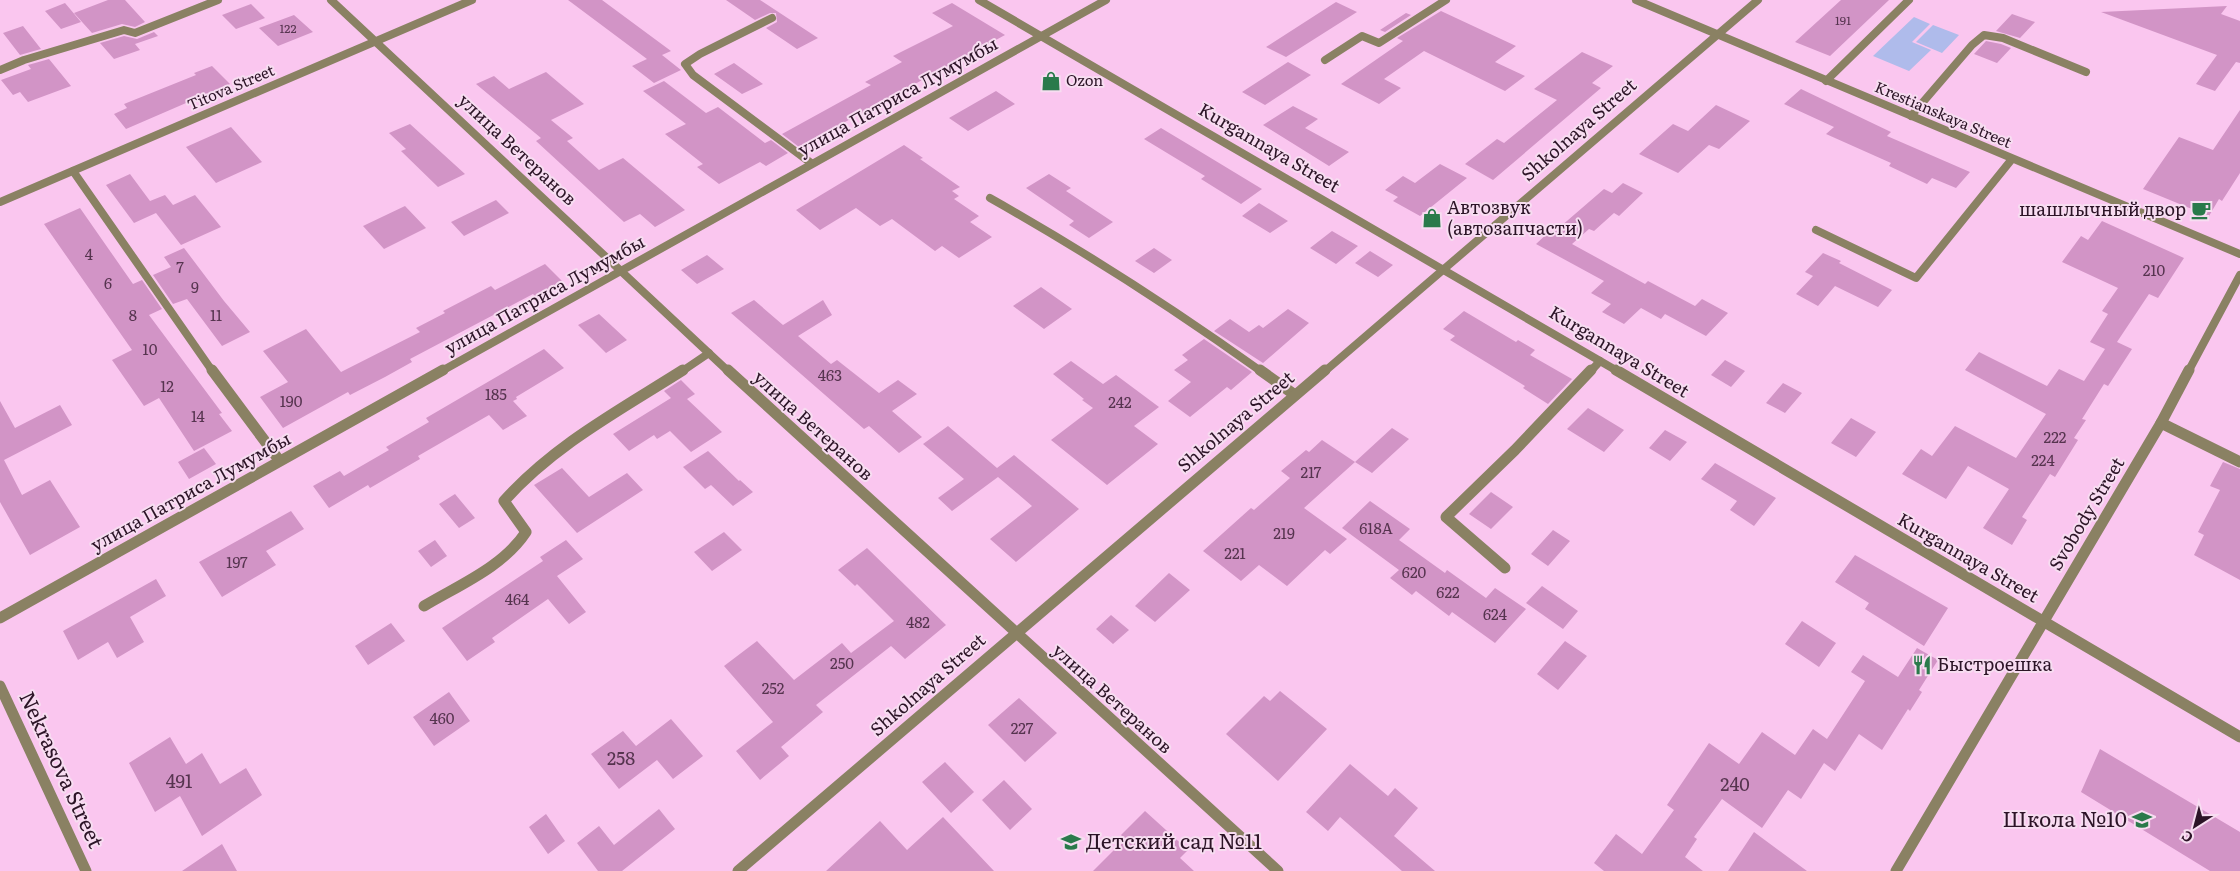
<svg xmlns="http://www.w3.org/2000/svg" width="2240" height="871" viewBox="0 0 2240 871" font-family="Literata,serif">
	<style>
		.green { fill: #afbbeb }
		.building { fill: #d294c6 }
		.lines { fill: none; stroke-linecap: round; stroke-linejoin: round }
		.service-far1 { stroke: #8a8163; stroke-width: 8 }
		.service { stroke: #8a8163; stroke-width: 11 }
		.minor-far1 { stroke: #8a8163; stroke-width: 8 }
		.minor { stroke: #8a8163; stroke-width: 11 }
		.tertiary-far1 { stroke: #8a8163; stroke-width: 8 }
		.tertiary { stroke: #8a8163; stroke-width: 11 }
		.labels { text-anchor: middle; stroke-width: 4; stroke-linejoin: round; paint-order: stroke }
		.far-number-label { font-size: 12px; fill: #56344f }
		.far-poi-label { font-size: 15px; fill: #2c1427; stroke: #f7ddf1; text-anchor: start }
		.far-street-label { font-size: 15px; fill: #2c1427; stroke: #f7ddf1 }
		.number-label { font-size: 15px; fill: #56344f }
		.street-label { font-size: 18px; fill: #2c1427; stroke: #f7ddf1 }
		.poi-label { font-size: 18px; fill: #2c1427; stroke: #f7ddf1; text-anchor: start }
		.near-number-label { font-size: 18px; fill: #56344f }
		.near-street-label { font-size: 21px; fill: #2c1427; stroke: #f7ddf1 }
		.near-poi-label { font-size: 21px; fill: #2c1427; stroke: #f7ddf1; text-anchor: end }
	</style>
	<rect width="100%" height="100%" fill="#fac6ef"/>
	<path class="green" d="M1914 17 1930 24 1912 42 1931 50 1909 71 1873 56Z
		M1933 25 1959 35 1942 53 1916 42Z"/>
	<path class="building" d="M108 0H125L145 22 135 27 122 24 92 33 74 13Z
		M568 0H602L671 51 662 55 681 70 654 83 632 66 647 59Z
		M726 0H760L818 38 797 49 766 28 777 22 776 13H770L755 20Z
		M1841 0H1889L1830 56 1795 42Z
		M1336 2 1357 12 1286 57 1266 47Z
		M65 3 81 22 61 29 45 11Z
		M952 3 1005 35 799 147 782 134 871 85 865 82 902 62 893 56 953 26 932 13Z
		M251 4 265 18 236 29 222 15Z
		M2227 6 2221 14 2240 21V63L2236 62 2215 91 2196 84 2217 55 2101 12Z
		M1441 11 1516 46 1495 62 1525 76 1505 91 1424 51 1384 79 1401 88 1379 104 1341 84 1403 41 1397 38Z
		M1406 13 1411 15 1385 32 1380 30Z
		M2012 14 2035 22 2020 38 1996 31Z
		M294 15 313 32 278 46 259 28Z
		M23 26 41 49 20 55 3 33Z
		M154 32 158 36 135 44 140 50 114 59 100 43 124 36 137 39Z
		M1986 41 2001 44 2011 48 1997 63 1974 54Z
		M1582 52 1613 66 1592 83 1601 88 1493 180 1465 164 1497 139 1504 143 1557 100 1534 89Z
		M49 59 71 86 28 102 20 92 13 95 1 80 31 69 28 65Z
		M1288 62 1311 75 1265 105 1242 92Z
		M734 63 763 84 742 94 714 74Z
		M212 66 230 84 126 129 114 114 127 108 124 104 196 75 194 73Z
		M546 72 584 104 551 120 573 138 567 141 599 170 623 158 685 210 655 227 640 214 624 222 536 141 541 138 476 84 494 76 509 89Z
		M664 81 706 113 718 107 765 143 771 140 788 153 766 166 760 162 719 184 697 167 703 164 665 134 686 124 643 91Z
		M1801 89 1891 132 1887 136 1970 172 1956 188 1932 178 1927 184 1889 166 1891 163 1826 134 1834 127 1784 104Z
		M996 91 1015 104 968 131 949 118Z
		M1716 105 1750 121 1719 149 1709 145 1678 173 1639 154 1673 124 1688 131Z
		M1293 106 1318 119 1305 128 1349 152 1329 166 1263 125Z
		M2240 110V173L2222 201 2219 199 2209 216 2143 189 2179 137 2213 150Z
		M410 124 465 174 438 187 401 151 406 149 389 133Z
		M231 127 262 162 216 183 186 147Z
		M1161 128 1191 146 1262 189 1241 204 1201 179 1205 176 1144 139Z
		M904 145 923 158 920 159 960 187 952 191 959 196 954 199 979 216 970 222 992 237 959 258 942 246 935 251 892 219 880 226 856 208 820 230 796 210Z
		M1440 164 1467 178 1420 216 1393 201 1398 197 1385 190 1403 176 1415 183Z
		M130 174 150 201 165 195 173 205 195 195 221 227 181 245 156 213 134 223 106 185Z
		M1049 174 1071 188 1066 191 1113 222 1089 238 1069 225 1074 221 1026 188Z
		M1623 183 1643 193 1619 216 1614 213 1594 231 1589 229 1572 244 1645 284 1648 281 1695 306 1702 299 1728 313 1706 336 1665 314 1661 319 1641 308 1624 324 1602 312 1611 304 1591 293 1604 281 1536 244 1550 231 1553 233 1604 189 1612 193Z
		M496 200 509 213 464 236 451 222Z
		M1259 203 1288 221 1270 233 1242 216Z
		M405 206 426 228 384 249 363 226Z
		M80 208 133 284 142 280 162 309 149 315 222 413 219 414 232 431 194 451 159 398 144 406 112 360 132 350 44 224Z
		M2102 221 2184 258 2158 298 2149 294 2117 342 2132 349 2108 386 2104 384 2082 419 2086 420 2074 438 2078 440 2055 477 2050 474 2022 517 2027 520 2012 545 1983 528 2009 489 1968 466 1946 499 1902 474 1921 449 1932 456 1955 426 2016 458 2046 414 1965 370 1979 352 2047 386 2059 369 2084 381 2105 349 2090 342 2108 314 2102 311 2118 288 2062 262 2081 236 2088 240Z
		M1332 231 1358 246 1336 264 1310 248Z
		M184 248 224 301 250 332 222 346 187 299 173 304 153 275 171 267 164 257Z
		M1154 248 1172 260 1154 273 1135 261Z
		M1370 251 1393 265 1378 277 1355 263Z
		M1823 253 1841 261 1839 263 1892 290 1878 307 1835 286 1818 306 1796 294 1813 276 1805 272Z
		M707 255 724 269 697 284 681 270Z
		M545 264 562 281 535 296 533 294 410 359 412 362 385 377 350 395 348 392 283 428 260 397 288 382 263 351 306 329 341 372 420 332 416 328 445 313 443 311 491 286 495 290Z
		M1041 287 1072 309 1044 329 1013 306Z
		M754 300 783 325 823 300 832 315 798 336 831 364 837 360 879 393 898 380 917 394 892 411 922 437 899 453 869 426 864 429 731 313Z
		M1288 309 1309 323 1263 363 1214 331 1230 319 1249 332 1259 325 1263 328Z
		M1464 311 1516 342 1518 340 1535 350 1530 355 1572 379 1548 404 1523 388 1525 386 1450 340 1455 336 1443 329Z
		M599 314 627 340 606 353 578 325Z
		M1204 339 1252 372 1231 390 1227 387 1190 417 1168 401 1191 382 1174 370 1188 360 1182 355Z
		M544 349 564 368 516 397 517 399 513 401 527 416 503 430 489 415 418 456 420 459 370 488 368 485 329 508 313 486 340 471 344 476 389 450 386 447 429 422 426 418Z
		M1725 360 1745 371 1731 387 1711 375Z
		M1071 361 1103 384 1116 375 1159 407 1134 426 1158 444 1107 485 1051 440 1093 408 1082 400 1084 399 1053 374Z
		M681 380 695 394 687 399 722 432 691 452 670 431 657 439 654 435 629 451 613 434 671 398 664 391Z
		M1783 383 1802 393 1785 413 1766 403Z
		M0 401 15 428 60 405 72 425 4 460 22 495 50 480 80 527 30 555 0 502Z
		M1588 408 1624 430 1604 452 1567 429Z
		M1851 418 1876 432 1856 457 1831 443Z
		M948 426 997 468 1014 455 1079 509 1016 562 990 539 1032 506 998 477 952 511 938 498 964 479 923 444Z
		M1392 428 1409 439 1372 473 1355 462Z
		M1665 430 1687 442 1670 461 1649 448Z
		M1322 440 1355 462 1304 508 1347 539 1330 554 1325 550 1287 586 1259 565 1241 581 1203 551 1251 508 1254 510 1290 478 1281 471 1306 450 1309 452Z
		M204 448 216 464 189 479 178 462Z
		M708 451 739 481 740 480 753 492 733 506 711 485 705 489 683 467Z
		M2223 462 2240 469V580L2194 555 2204 535 2198 532 2220 490 2210 486Z
		M1715 463 1776 498 1754 526 1730 510 1737 501 1701 479Z
		M562 468 589 497 627 473 643 490 577 533 534 485Z
		M1491 492 1513 507 1491 529 1469 514Z
		M455 494 475 518 459 528 439 504Z
		M1370 501 1410 529 1399 540 1445 573 1447 570 1486 598 1495 588 1526 609 1495 643 1452 612 1449 616 1416 591 1412 595 1390 578 1399 570 1342 528Z
		M291 511 304 529 266 551 276 565 222 597 199 562Z
		M1553 530 1570 541 1548 566 1531 554Z
		M724 532 742 550 712 571 694 552Z
		M435 540 447 556 431 567 418 551Z
		M566 540 583 559 557 576 586 612 569 624 548 599 492 638 495 642 467 661 442 628 543 561 540 557Z
		M867 548 946 625 905 659 891 646 816 705 823 712 781 747 789 756 760 780 736 751 773 722 724 666 757 641 794 680 842 643 851 653 894 621 857 584 855 586 838 570Z
		M1855 555 1948 608 1924 646 1865 609 1869 603 1835 582Z
		M1169 573 1190 590 1155 622 1135 606Z
		M156 579 166 596 130 617 144 642 117 658 108 642 78 660 63 631Z
		M1542 586 1578 611 1563 629 1526 603Z
		M1111 615 1129 630 1113 644 1096 629Z
		M1802 621 1836 643 1819 667 1785 644Z
		M391 623 405 641 368 665 355 646Z
		M1565 641 1587 656 1558 690 1537 674Z
		M1917 648 1938 660 1919 690 1922 692 1910 711 1908 709 1882 750 1859 734 1835 771 1824 763 1801 799 1788 790 1762 828 1722 799 1694 837 1697 839 1685 857 1703 871H1604L1594 863 1616 834 1642 854 1674 810 1667 805 1709 743 1739 764 1762 732 1795 755 1813 729 1827 739 1865 681 1851 672 1863 655 1898 677Z
		M1280 691 1327 729 1278 781 1226 734 1264 696 1270 701Z
		M449 692 470 721 434 746 413 717Z
		M1019 698 1057 733 1025 762 988 725Z
		M671 719 703 756 673 779 657 760 619 789 591 754 623 731 636 746Z
		M170 737 186 764 202 753 220 784 246 768 262 795 202 836 180 796 155 812 129 763Z
		M2100 749 2240 832V871H2210L2081 792Z
		M945 762 974 792 951 813 922 782Z
		M1350 764 1388 796 1395 788 1418 808 1394 836 1435 871H1402L1340 817 1328 831 1306 812Z
		M1004 780 1032 809 1010 830 982 800Z
		M659 809 675 829 622 871H598L577 843 599 826 614 845Z
		M1145 811 1188 850 1180 858 1194 871H1093L1125 839 1121 835Z
		M546 814 565 841 548 854 529 827Z
		M943 817 994 871H826L880 821 907 850Z
		M1754 832 1807 871H1728Z
		M222 844 237 871H182Z"/>
	<g class="lines">
		<path class="service-far1" d="M772 18 700 54 685 64 693 75 811 163
			M1325 60 1362 36 1379 43 1446 0
			M0 70 24 60 124 30 135 33 218 0
			M1826 81 1909 0
			M1911 116 1972 45 1984 35 2003 38 2086 72
			M73 171 213 372
			M990 198C1084 251 1174 309 1262 372
			M1816 230 1916 278 2012 159
			M681 372 709 353
			M1590 372 1600 361"/>
		<path class="service" d="M212 370 279 460
			M1260 370 1295 395
			M2161 423 2240 462
			M1505 568 1446 517 1515 450 1591 370
			M424 606C459 585 503 567 526 532L504 501C554 445 620 410 683 370"/>
		<path class="minor-far1" d="M331 0 729 372
			M0 202 472 0
			M440 372 1106 0
			M1324 372 1444 269
			M2188 372 2240 275"/>
		<path class="minor" d="M728 370 1278 871
			M0 618 443 370
			M0 686 86 871
			M738 871 1325 370
			M1896 871 2161 423 2189 370"/>
		<path class="tertiary-far1" d="M979 0 1619 372
			M1636 0 2240 254
			M1444 269 1758 0"/>
		<path class="tertiary" d="M1616 370 2240 737"/>
	</g>
	<defs>
		<symbol id="shop-bare" viewBox="-9 -9 18 18"><path d="M-5-2.5h2.3a2.7 3.5 0 0 1 5.4 0H5L5.5 6h-11ZM-1.5-2.5h3a1.5 2.3 0 0 0-3 0Z" fill="#2a7a4b" stroke="#f7ddf1" stroke-width="2.5" paint-order="stroke"/></symbol>
		<symbol id="cafe-bare" viewBox="-9 -9 18 18"><path d="M-5.5-4.5H6V0H3Q3 3.5 0 3.5H-2.5Q-5.5 3.5-5.5 0ZM3-3.2v2h1.7v-2ZM-6 4.5H4V6H-6Z" fill="#2a7a4b" stroke="#f7ddf1" stroke-width="2.5" paint-order="stroke"/></symbol>
		<symbol id="restaurant-bare" viewBox="-9 -9 18 18"><path d="M-5-6h1v4h1v-4h1v4h1v-4h1v5L-1.5 .5V6h-2V.5L-5-1ZM5-6V6H3V1.5H1.5Q1.5-4 5-6Z" fill="#2a7a4b" stroke="#f7ddf1" stroke-width="2.5" paint-order="stroke"/></symbol>
		<symbol id="school-bare" viewBox="-9 -9 18 18"><path d="M0-5L7-2L0 1L-7-2ZM-4 1L0 2.5L4 1V4Q0 6-4 4Z" fill="#2a7a4b" stroke="#f7ddf1" stroke-width="2.5" paint-order="stroke"/></symbol>
	</defs>
	<g fill-rule="evenodd">
		<use href="#shop-bare" x="1037" y="67" width="28" height="28"/>
		<use href="#cafe-bare" x="2187" y="196" width="28" height="28"/>
		<use href="#shop-bare" x="1418" y="204" width="28" height="28"/>
		<use href="#restaurant-bare" x="1908" y="651" width="28" height="28"/>
		<use href="#school-bare" x="2128" y="806" width="28" height="28"/>
		<use href="#school-bare" x="1057" y="828" width="28" height="28"/>
	</g>
	<g class="labels">
		<g class="far-number-label">
			<text x="1843" y="25">191</text>
			<text x="288" y="33">122</text>
		</g>
		<g class="far-poi-label">
			<text x="1066" y="86">Ozon</text>
		</g>
		<g class="far-street-label">
			<text transform="translate(231 88) rotate(-23)" y="5">Titova Street</text>
			<text transform="translate(1943 115) rotate(23)" y="5">Krestianskaya Street</text>
		</g>
		<g class="number-label">
			<text x="89" y="260">4</text>
			<text x="180" y="273">7</text>
			<text x="2154" y="276">210</text>
			<text x="108" y="289">6</text>
			<text x="195" y="293">9</text>
			<text x="133" y="321">8</text>
			<text x="216" y="321">11</text>
			<text x="150" y="355">10</text>
			<text x="830" y="381">463</text>
			<text x="167" y="392">12</text>
			<text x="496" y="400">185</text>
			<text x="291" y="407">190</text>
			<text x="1120" y="408">242</text>
			<text x="198" y="422">14</text>
			<text x="2055" y="443">222</text>
			<text x="2043" y="466">224</text>
			<text x="1311" y="478">217</text>
			<text x="1376" y="534">618А</text>
			<text x="1284" y="539">219</text>
			<text x="1235" y="559">221</text>
			<text x="237" y="568">197</text>
			<text x="1414" y="578">620</text>
			<text x="1448" y="598">622</text>
			<text x="517" y="605">464</text>
			<text x="1495" y="620">624</text>
			<text x="918" y="628">482</text>
			<text x="842" y="669">250</text>
			<text x="773" y="694">252</text>
			<text x="442" y="724">460</text>
			<text x="1022" y="734">227</text>
		</g>
		<g class="street-label">
			<text transform="translate(898 97) rotate(-29)" y="6">улица Патриса Лумумбы</text>
			<text transform="translate(1579 130) rotate(-41)" y="6">Shkolnaya Street</text>
			<text transform="translate(1269 148) rotate(30)" y="6">Kurgannaya Street</text>
			<text transform="translate(517 150) rotate(43)" y="6">улица Ветеранов</text>
			<text transform="translate(545 295) rotate(-29)" y="6">улица Патриса Лумумбы</text>
			<text transform="translate(1619 352) rotate(31)" y="6">Kurgannaya Street</text>
			<text transform="translate(1236 422) rotate(-40)" y="6">Shkolnaya Street</text>
			<text transform="translate(813 426) rotate(42)" y="6">улица Ветеранов</text>
			<text transform="translate(191 492) rotate(-29)" y="6">улица Патриса Лумумбы</text>
			<text transform="translate(2087 514) rotate(-59)" y="6">Svobody Street</text>
			<text transform="translate(1968 558) rotate(30)" y="6">Kurgannaya Street</text>
			<text transform="translate(928 685) rotate(-41)" y="6">Shkolnaya Street</text>
			<text transform="translate(1112 699) rotate(42)" y="6">улица Ветеранов</text>
		</g>
		<g class="poi-label">
			<text x="1447" y="214">Автозвук<tspan x="1447" dy="21">(автозапчасти)</tspan></text>
			<text x="2186" y="216" text-anchor="end">шашлычный двор</text>
			<text x="1937" y="671">Быстроешка</text>
		</g>
		<g class="near-number-label">
			<text x="621" y="765">258</text>
			<text x="179" y="788">491</text>
			<text x="1735" y="791">240</text>
		</g>
		<g class="near-street-label">
			<text transform="translate(61 770) rotate(65)" y="7">Nekrasova Street</text>
		</g>
		<g class="near-poi-label">
			<text x="2127" y="827">Школа №10</text>
			<text x="1086" y="849" text-anchor="start">Детский сад №11</text>
		</g>
	</g>
	<g transform="translate(2195 826) rotate(216)" stroke="#f7ddf1" stroke-width="4" paint-order="stroke">
	<path d="M0-4L9 19L0 12L-9 19Z" fill="#2c1427"/>
	<text y="-8" font-size="14" font-weight="bold" text-anchor="middle" fill="#2c1427">С</text>
	</g>
</svg>
